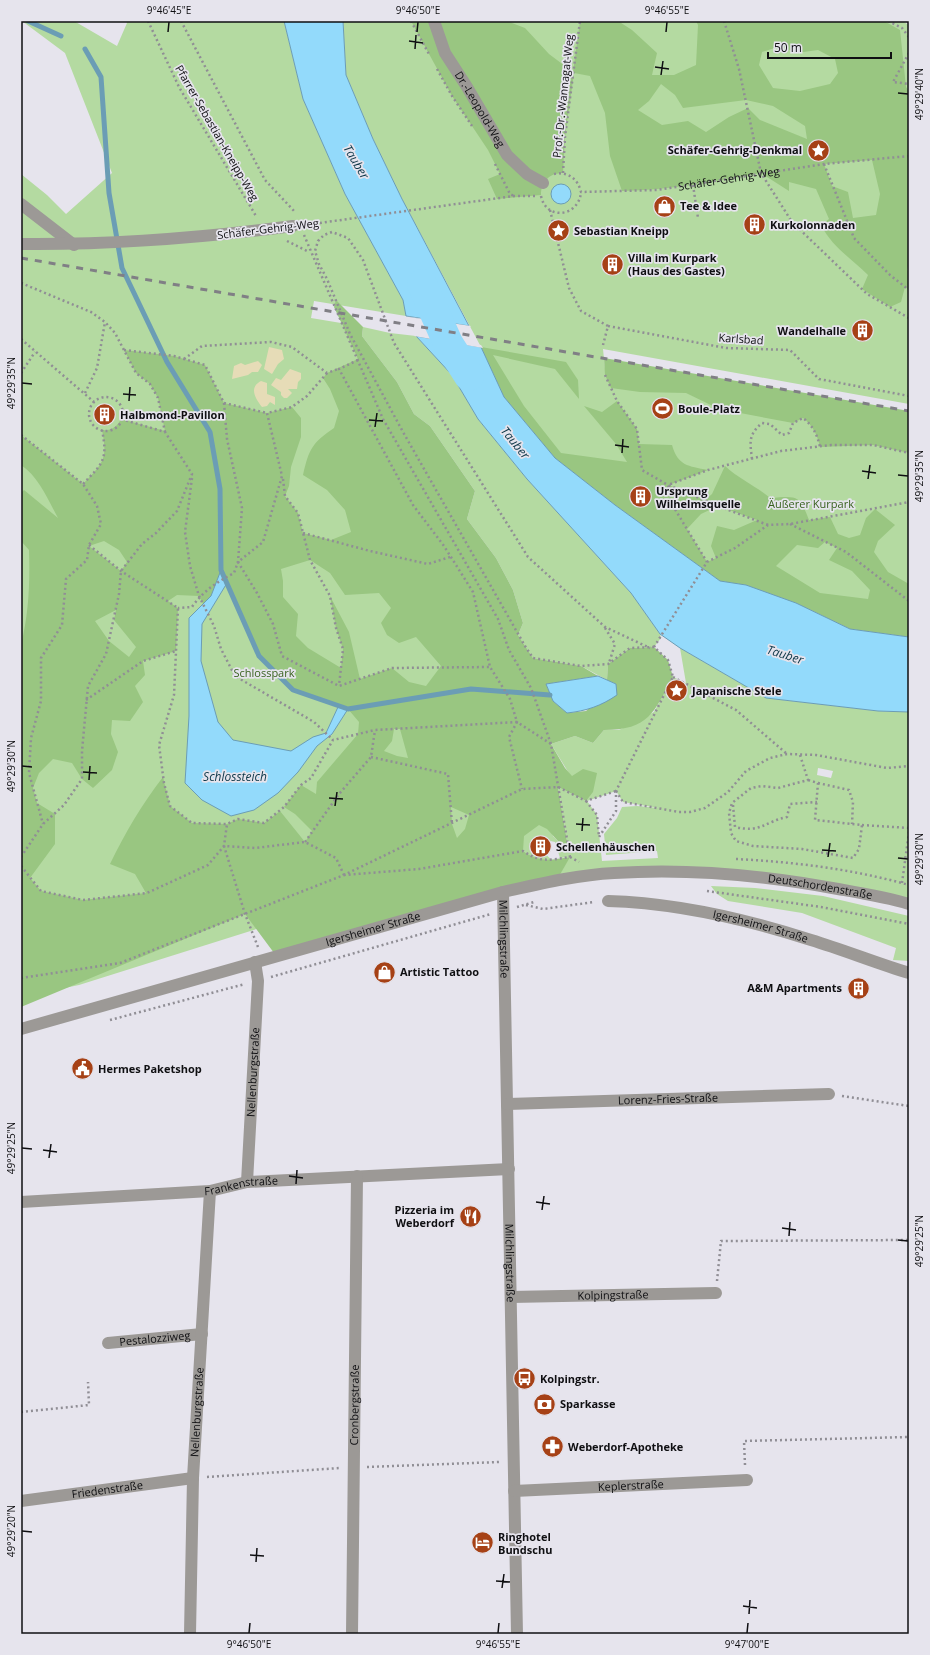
<svg xmlns="http://www.w3.org/2000/svg" width="930" height="1655" viewBox="0 0 930 1655" font-family="'Open Sans',sans-serif">
	<style>
		.green { fill: #b4daa1; fill-rule: evenodd }
		.forest { fill: #99c681; fill-rule: evenodd }
		.sand { fill: #e6dcb7 }
		.water { fill: #93dafb; stroke: #6b9db5 }
		.pier { fill: #e6e4ed }
		.lines { fill: none; stroke-linecap: round; stroke-linejoin: round }
		.stream { stroke: #6b9db5; stroke-width: 5 }
		.river { stroke: #93dafb; stroke-width: 30 }
		.path { stroke: #908e95; stroke-width: 2.5; stroke-dasharray: 2 3; stroke-linecap: butt }
		.minor { stroke: #9c9996; stroke-width: 12 }
		.rail { stroke: #807f85; stroke-width: 3; stroke-dasharray: 7 7; stroke-linecap: butt }
		.ticks { fill: none; stroke: #0f0f12; stroke-width: 1.5 }
		.labels { text-anchor: middle; stroke-width: 3.5; stroke-linejoin: round; paint-order: stroke }
		.street-label { font-size: 11px; fill: #0f0f12; stroke: #e6e4ed }
		.poi-label { font-size: 11px; font-weight: bold; fill: #0f0f12; stroke: #e6e4ed; text-anchor: start }
		.park-label { font-size: 11px; fill: #38621e; stroke: #e6e4ed }
		.water-label { font-size: 12px; font-style: italic; fill: #0d3748; stroke: #e6e4ed }
		.neatline { fill: none; stroke: #0f0f12; stroke-width: 1.5 }
		.ticks-label { font-size: 10px; text-anchor: middle; fill: #0f0f12 }
	</style>
	<rect width="100%" height="100%" fill="#e6e4ed"/>
	<path class="green" d="M22 21H74L117 46 127 23 126 21H284L303 99 345 194 403 300 406 316 314 301 311 318 341 323 482 559 553 836 569 852 558 787 586 801 551 744 575 736 593 743 604 730H619L654 712 673 677 686 683 680 648 766 698 878 711 909 712V904L731 873 557 880 569 857 560 858 555 842 541 839 533 842V850L539 854 544 853 552 860C540 862 533 858 523 851V845L79 985 21 997V174L47 195 66 214 112 173 65 53ZM818 768 833 771 831 778 817 775ZM616 791 623 802 659 808 637 806 622 807 617 818 604 834 606 855 657 851 658 858 602 861 597 815 587 801Z
		M343 21H902L909 25V404L603 349 605 369 909 422V637L720 581 615 505 555 458 504 397 481 347 402 199 373 139 346 75Z
		M363 327 390 333 416 336 452 375 478 419 527 479 631 593 660 634 661 638 654 647 630 648 608 664 607 680 581 666 533 658 518 635 523 623 513 590 496 558 467 519 475 491 430 426 414 414 397 382 362 336Z
		M711 886 755 888 823 896 909 916V961L893 960 896 948 802 913 728 901 717 894Z"/>
	<path class="forest" d="M411 21H507L525 28 549 54 573 72 580 21H618L632 30 657 53 652 75H674L696 65 698 25 696 21H884L900 30 906 87 909 91V262L907 270 909 271V290L905 287 901 302 890 307 862 289 868 275C850 257 833 248 821 225L829 219 816 189 789 182V191L761 173C715 182 669 190 622 191L610 156 605 113 590 76 574 73 565 137 563 173C549 173 541 182 541 195L497 199 488 179 500 174 488 150 452 96ZM781 46 796 53 818 50 835 59 838 73 830 84 800 91 773 88 759 65 762 52ZM661 84 675 95 683 108 746 100 773 106 805 126 807 139 760 120 748 108 729 117 706 132 688 121 662 125 638 110 649 101ZM872 160 880 194 876 215 853 218 848 192 832 186 824 164Z
		M336 300 363 327 362 336 397 382 414 414 430 426 475 491 467 519 496 558 513 590 523 623 518 635 533 658 581 666 598 676 546 684 553 701 567 713 586 711 616 684 607 680 608 664 630 648 654 647 668 660 673 677C654 712 649 730 604 730L593 743 575 736 551 744 565 768 572 776 583 769 597 773 593 792 586 801 558 787 569 853 547 829 539 825 524 836 523 851C541 863 549 860 570 857L557 880 277 957 245 914 21 1007V645C29 613 30 582 29 550L21 541V493L24 490 58 518C48 500 39 477 21 465V435L83 484C103 463 108 460 102 430 111 431 117 427 121 419L165 431 158 398 150 384 136 373 124 350 174 356 205 365 224 403 267 413 292 407 301 418V437L291 467 289 486 285 496 298 513 303 533 331 540 351 532 345 510 327 490 303 475C309 449 312 443 334 428L339 411 330 389 323 378 327 373 358 359 334 307ZM104 541 119 550 127 562 121 571 89 546ZM310 560 330 573 345 595 379 593 391 608 381 623 387 635 399 643 416 637 441 666 426 686 409 682 392 668 360 679 349 632 330 596 336 628 343 649 341 668 308 648 296 636 298 614 283 597V581L281 569ZM222 570 259 656 293 690 348 709 359 722 358 734 317 782 316 794 301 785 284 807 295 814 312 831 305 842 280 811 264 823 238 819 227 824 192 823 170 806 163 777C142 804 125 833 110 864L135 874 146 893 83 900 41 891 30 878 55 844V814L37 803 33 788 39 773 53 759 72 763 82 779 93 788 112 770 118 752 111 734 112 720 130 721 143 702 135 686 145 675 143 661 176 651 178 608 168 601 177 595 199 596 203 604 211 596ZM116 610 114 620 136 647 129 657 109 641 95 621ZM394 729H400L408 758 397 756 384 751 392 741ZM451 807 469 815 465 829 457 838 452 824Z
		M481 347 566 362 578 380 579 399 555 369 493 355 524 406 561 453 627 462 616 444 584 406 602 412 617 401 637 429 639 444 672 445C678 466 688 466 708 470L669 485 705 500 712 494 725 466C739 479 756 486 770 498 797 496 799 494 809 520L830 517 838 534 849 538 860 535 866 518 875 509 895 525 878 541 874 552 888 572 909 584V637L850 629 796 603 746 585 720 581 615 505 555 458 504 397ZM718 506 757 520 734 530 717 526 711 546 716 558 707 562 687 529 701 514ZM825 542 837 548 829 560 852 571 870 590 868 599 820 593 776 566 797 545 818 548Z
		M604 358 909 411V453L873 445 820 447C817 434 813 426 803 418L793 423 719 409 686 393 640 392 611 388 605 375Z"/>
	<path class="sand" d="M269 347 282 350 284 359 278 364 272 374 264 369Z
		M258 361 262 365 258 372H252L248 375 232 379 234 366 241 363 245 365Z
		M290 369 301 373V379L298 382 297 389H288L292 393 287 398H284L281 395V392L271 385 276 378 281 380Z
		M261 381 267 383V394L275 397V405L270 402 267 406 262 407C256 399 248 388 261 381Z"/>
	<path class="water" d="M284 21H343L346 75 373 139 402 199 469 326 406 316 403 300 345 194 303 99Z
		M551 194a10 10 0 1 1 20 0a10 10 0 1 1-20 0Z
		M416 336 481 347 504 397 555 458 615 505 720 581 746 585 796 603 850 629 909 637V712L878 711 766 698 680 648 660 634 631 593 527 479 478 419 452 375Z
		M221 570 227 583 202 624 201 661 218 722 233 740 291 751 313 737 326 733 338 707 348 709 332 734 317 746 298 772 278 793 254 810 231 816 202 800 185 783 189 716V618L211 596Z
		M598 676 616 684 617 695C601 706 586 711 567 713L553 701 546 684Z"/>
	<path class="pier" d="M404 316 471 326 469 328Z
		M416 334 481 345 483 348 414 336Z"/>
	<g class="lines">
		<path class="stream" d="M28 21 61 36
			M85 49 101 77 109 193 122 268 167 362 210 432 220 489 221 570 259 656 293 690 348 709 471 689 550 695"/>
		<path class="river" d="M422 284 448 343 469 376"/>
		<g class="path">
			<path d="M148 21 179 87 256 216"/>
			<path d="M181 21 265 180 295 212"/>
			<path d="M411 21 430 56"/>
			<path d="M724 21 739 69 761 173 792 222 867 294 909 318"/>
			<path d="M888 21 902 28 909 37"/>
			<path d="M909 53 893 82 909 84"/>
			<path d="M437 69 452 96 472 126"/>
			<path d="M909 129V132"/>
			<path d="M495 164 510 194 514 196"/>
			<path d="M824 164 854 238 890 275 909 290"/>
			<path d="M563 173 565 137 580 21"/>
			<path id="s1" d="M554 174C568 171 578 179 581 192L657 190 824 164 909 156"/>
			<path d="M693 185 698 218"/>
			<path d="M541 196C546 221 579 217 581 192"/>
			<path d="M550 210 569 288 581 311 608 326 603 345"/>
			<path d="M305 225 514 196H536"/>
			<path d="M304 235 383 419 498 619 509 650 531 688 551 744 570 857C549 860 541 863 523 851L419 869 344 875"/>
			<path d="M287 241 309 252"/>
			<path d="M21 283 91 312 105 322 115 333 136 373 150 384 158 398 165 432"/>
			<path d="M608 326 726 348 790 350 819 379 909 396"/>
			<path d="M21 339 94 402"/>
			<path d="M124 350 174 356 205 365 224 403 227 439 242 508 238 562 234 573C217 582 203 591 192 607L178 608"/>
			<path d="M184 359 202 346 271 342 292 347 327 373 338 369"/>
			<path d="M358 360 339 369 413 505 444 546 473 592 490 667 510 699 517 722 509 737 522 789"/>
			<path d="M21 373 35 352"/>
			<path d="M327 373 307 396 292 407 267 413 282 476 263 542 238 562 257 593 273 624 282 656 339 686 392 668 490 667"/>
			<path d="M605 375 617 401 637 429 642 470 668 485 673 506 707 562"/>
			<path d="M85 393 97 368 105 322"/>
			<circle cx="106" cy="414" r="17"/>
			<path d="M224 403 267 413"/>
			<path d="M21 435 83 484 97 506 101 524 89 545 87 560 66 579 62 625 41 658V701L31 738 29 773 43 824"/>
			<path d="M752 459C750 442 748 435 762 423L770 424 782 435 789 433 793 423 803 418C813 426 817 434 820 447"/>
			<path d="M192 478 185 532 190 566 199 596 214 626 221 649 235 676 314 722 333 740"/>
			<path d="M283 479 285 496 298 513 310 560 330 596 336 628 343 649 339 686"/>
			<path d="M83 484C103 463 108 460 102 430"/>
			<path d="M790 524 846 552 909 601"/>
			<path d="M768 525 718 506 668 485 708 470 781 451 831 445H873L909 453"/>
			<path d="M303 533 370 551 428 564 450 557"/>
			<path d="M89 545 121 571 178 608 174 695 159 745 164 783 170 806 192 823 227 824 238 819 264 823 284 807 301 785 311 778 333 740 375 730 517 722 551 744"/>
			<path d="M605 628 615 644 609 663"/>
			<path d="M654 647 707 562 735 548 768 525 790 524 909 502"/>
			<path d="M673 677 736 710 787 754"/>
			<path d="M86 700 143 661 176 651"/>
			<path d="M800 755 808 780 778 788 762 786 751 788 732 803 729 813 731 833 736 841 753 846 802 849 853 858 859 849 862 825 815 820 818 783 808 780"/>
			<path d="M371 757 448 774 452 824"/>
			<path d="M818 783 849 790 853 802 852 824"/>
			<path d="M616 791 623 802 679 812H690L705 808 728 792 746 771 770 758 787 754 816 755 887 768 909 766"/>
			<path d="M586 801 597 815 599 837 616 811V791L673 677 668 660 654 647 630 648 608 664 581 666 533 658 525 646 403 432 350 334 327 279 319 264 315 251 318 241 324 235 332 232 348 238 363 260 394 343 528 557 605 627 650 648"/>
			<path d="M733 805 735 827C761 833 764 822 787 817L790 804 817 802"/>
			<path d="M862 825 909 828"/>
			<path d="M305 842 339 794 371 757 375 730"/>
			<path d="M21 857 43 824 64 805 82 779V751L88 686 106 654 119 594 121 571 142 544 156 533 177 511 192 474 165 432 121 419"/>
			<path d="M570 857 579 862"/>
			<path d="M736 859C795 862 852 869 909 885"/>
			<path d="M21 866 41 891 83 900 147 893 208 865 224 846 227 824"/>
			<path d="M902 883 909 832"/>
			<path d="M707 891 821 907 909 924"/>
			<path d="M526 905 543 909 594 902"/>
			<path d="M517 907 534 902"/>
			<path d="M258 947 245 914 224 846 255 848 305 842 336 858 344 875"/>
			<path d="M271 977 491 914"/>
			<path d="M21 978 120 963 344 875 522 789 558 787 586 801 616 791"/>
			<path d="M110 1020 245 984"/>
			<path d="M842 1096 909 1106"/>
			<path d="M717 1281 721 1241 909 1240"/>
			<path d="M21 1412 89 1405 88 1382"/>
			<path d="M745 1465 744 1441 909 1437"/>
			<path d="M367 1467 500 1462"/>
			<path d="M207 1477 340 1468"/>
		</g>
		<g class="minor">
			<path id="s2" d="M434 21 445 53 467 87 507 155 527 174 543 183"/>
			<path d="M21 204 74 245"/>
			<path d="M21 244C114 245 201 238 293 226"/>
			<path id="s3" d="M503 892 517 1634"/>
			<path id="s4" d="M608 901C677 903 746 919 811 940 844 950 876 963 909 973"/>
			<path id="s5" d="M21 1029 503 892C539 884 576 875 614 873 689 868 763 875 838 889 861 893 886 897 909 904"/>
			<path id="s6" d="M507 1104 829 1094"/>
			<path id="s7" d="M247 1182 258 981 255 962"/>
			<path id="s8" d="M21 1202 210 1191 247 1182 509 1169"/>
			<path id="s9" d="M511 1297 716 1293"/>
			<path id="s10" d="M108 1343 202 1334"/>
			<path id="s11" d="M514 1491 747 1480"/>
			<path id="s12" d="M21 1501 193 1478"/>
			<path id="s13" d="M190 1634 193 1478 210 1191"/>
			<path id="s14" d="M352 1634 357 1176"/>
		</g>
		<path class="rail" d="M21 258 909 411"/>
	</g>
	<path class="ticks" d="M168 32 169 22M417 32 418 22M666 32 667 22M409 41 423 43M415 49 416 35M655 67 669 69M661 75 663 61M898 93 908 94M22 383 32 384M123 394 136 395M129 401 130 387M369 420 383 421M375 427 377 413M615 445 629 447M622 453 623 439M862 471 876 473M898 475 908 476M868 479 870 465M22 766 32 767M83 772 97 773M89 780 90 766M329 798 343 799M335 806 337 792M576 824 590 825M582 831 583 818M822 850 836 851M828 857 830 843M898 858 908 859M22 1148 32 1149M43 1150 57 1152M49 1158 51 1144M289 1176 303 1178M296 1184 297 1170M536 1202 550 1204M542 1210 544 1196M782 1228 796 1230M789 1236 790 1222M898 1240 908 1241M22 1531 32 1532M250 1555 264 1556M256 1562 257 1548M496 1581 510 1582M502 1588 504 1574M743 1606 757 1608M749 1614 750 1600M249 1633 250 1623M498 1633 499 1623M747 1633 748 1623"/>
	<defs>
		<symbol id="sight-disc" viewBox="-11 -11 22 22"><circle r="9.5" fill="#a64116" stroke="#e6e4ed"/><path d="M0-6L1.8-2.2L6-1.7L2.9 1.2L3.7 5.4L0 3.3L-3.7 5.4L-2.9 1.2L-6-1.7L-1.8-2.2Z" fill="#fff"/></symbol>
		<symbol id="shop-disc" viewBox="-11 -11 22 22"><circle r="9.5" fill="#a64116" stroke="#e6e4ed"/><path d="M-5-2.5h2.3a2.7 3.5 0 0 1 5.4 0H5L5.5 6h-11ZM-1.5-2.5h3a1.5 2.3 0 0 0-3 0Z" fill="#fff"/></symbol>
		<symbol id="building-disc" viewBox="-11 -11 22 22"><circle r="9.5" fill="#a64116" stroke="#e6e4ed"/><path d="M-4-6H4V6H1V3H-1V6H-4ZM-2.5-4.3h1.7v1.8h-1.7ZM.8-4.3h1.7v1.8H.8ZM-2.5-1h1.7V.8h-1.7ZM.8-1h1.7V.8H.8Z" fill="#fff"/></symbol>
		<symbol id="stadium-disc" viewBox="-11 -11 22 22"><circle r="9.5" fill="#a64116" stroke="#e6e4ed"/><path d="M0-5a6.5 5 0 1 0 0 10a6.5 5 0 1 0 0-10ZM-3.5-1.8h7v3.6h-7Z" fill="#fff"/></symbol>
		<symbol id="civic-disc" viewBox="-11 -11 22 22"><circle r="9.5" fill="#a64116" stroke="#e6e4ed"/><path d="M-.6-6.5H3V-4.5H.6V-3L4-1V1h2V6H-6V1h2V-1L-.6-3ZM-1.2 2.5V6h2.4V2.5Z" fill="#fff"/></symbol>
		<symbol id="restaurant-disc" viewBox="-11 -11 22 22"><circle r="9.5" fill="#a64116" stroke="#e6e4ed"/><path d="M-5-6h1v4h1v-4h1v4h1v-4h1v5L-1.5 .5V6h-2V.5L-5-1ZM5-6V6H3V1.5H1.5Q1.5-4 5-6Z" fill="#fff"/></symbol>
		<symbol id="bus-disc" viewBox="-11 -11 22 22"><circle r="9.5" fill="#a64116" stroke="#e6e4ed"/><path d="M-5-6H5V4H4V6H2V4H-2V6H-4V4H-5ZM-3.5-4V0h7V-4ZM-3.5 1.2v1.5H-2V1.2ZM2 1.2v1.5H3.5V1.2Z" fill="#fff"/></symbol>
		<symbol id="bank-disc" viewBox="-11 -11 22 22"><circle r="9.5" fill="#a64116" stroke="#e6e4ed"/><path d="M-6-4H6V4H-6ZM0-2.3a2.3 2.3 0 1 0 0 4.6a2.3 2.3 0 1 0 0-4.6Z" fill="#fff"/></symbol>
		<symbol id="pharmacy-disc" viewBox="-11 -11 22 22"><circle r="9.5" fill="#a64116" stroke="#e6e4ed"/><path d="M-2-6h4v4h4v4h-4v4h-4v-4h-4v-4h4Z" fill="#fff"/></symbol>
		<symbol id="hotel-disc" viewBox="-11 -11 22 22"><circle r="9.5" fill="#a64116" stroke="#e6e4ed"/><path d="M-6-4.5h1.5V1H6V5H4.5V3h-9V5H-6ZM-4 0a1.8 1.8 0 1 1 3.6 0ZM.5 0V-2.5h3Q6-2.5 6 0Z" fill="#fff"/></symbol>
	</defs>
	<g fill-rule="evenodd">
		<use href="#sight-disc" x="806" y="138" width="25" height="25"/>
		<use href="#shop-disc" x="652" y="194" width="25" height="25"/>
		<use href="#building-disc" x="742" y="212" width="25" height="25"/>
		<use href="#sight-disc" x="546" y="218" width="25" height="25"/>
		<use href="#building-disc" x="600" y="252" width="25" height="25"/>
		<use href="#building-disc" x="850" y="318" width="25" height="25"/>
		<use href="#stadium-disc" x="650" y="396" width="25" height="25"/>
		<use href="#building-disc" x="92" y="402" width="25" height="25"/>
		<use href="#building-disc" x="628" y="484" width="25" height="25"/>
		<use href="#sight-disc" x="664" y="678" width="25" height="25"/>
		<use href="#building-disc" x="528" y="834" width="25" height="25"/>
		<use href="#shop-disc" x="372" y="960" width="25" height="25"/>
		<use href="#building-disc" x="846" y="976" width="25" height="25"/>
		<use href="#civic-disc" x="70" y="1056" width="25" height="25"/>
		<use href="#restaurant-disc" x="458" y="1204" width="25" height="25"/>
		<use href="#bus-disc" x="512" y="1366" width="25" height="25"/>
		<use href="#bank-disc" x="532" y="1392" width="25" height="25"/>
		<use href="#pharmacy-disc" x="540" y="1434" width="25" height="25"/>
		<use href="#hotel-disc" x="470" y="1530" width="25" height="25"/>
	</g>
	<g class="labels">
		<g class="street-label">
			<text transform="translate(563 96) rotate(-84)" y="4">Prof.-Dr.-Wannagat-Weg</text>
			<text dy="4" stroke="none"><textPath href="#s2" startOffset="100">Dr.-Leopold-Weg</textPath></text>
			<text transform="translate(217 133) rotate(60)" y="4">Pfarrer-Sebastian-Kneipp-Weg</text>
			<text dy="4" stroke="none"><textPath href="#s1" startOffset="185">Schäfer-Gehrig-Weg</textPath></text>
			<text transform="translate(268 229) rotate(-7)" y="4">Schäfer-Gehrig-Weg</text>
			<text transform="translate(741 339) rotate(4)" y="4">Karlsbad</text>
			<text dy="4" stroke="none"><textPath href="#s5" startOffset="821">Deutschordenstraße</textPath></text>
			<text dy="4" stroke="none"><textPath href="#s4" startOffset="155">Igersheimer Straße</textPath></text>
			<text dy="4" stroke="none"><textPath href="#s5" startOffset="366">Igersheimer Straße</textPath></text>
			<text dy="4" stroke="none"><textPath href="#s3" startOffset="47">Milchlingstraße</textPath></text>
			<text dy="4" stroke="none"><textPath href="#s7" startOffset="110">Nellenburgstraße</textPath></text>
			<text dy="4" stroke="none"><textPath href="#s6" startOffset="161">Lorenz-Fries-Straße</textPath></text>
			<text dy="4" stroke="none"><textPath href="#s8" startOffset="221">Frankenstraße</textPath></text>
			<text dy="4" stroke="none"><textPath href="#s3" startOffset="371">Milchlingstraße</textPath></text>
			<text dy="4" stroke="none"><textPath href="#s9" startOffset="102">Kolpingstraße</textPath></text>
			<text dy="4" stroke="none"><textPath href="#s10" startOffset="47">Pestalozziweg</textPath></text>
			<text dy="4" stroke="none"><textPath href="#s14" startOffset="229">Cronbergstraße</textPath></text>
			<text dy="4" stroke="none"><textPath href="#s13" startOffset="222">Nellenburgstraße</textPath></text>
			<text dy="4" stroke="none"><textPath href="#s11" startOffset="117">Keplerstraße</textPath></text>
			<text dy="4" stroke="none"><textPath href="#s12" startOffset="87">Friedenstraße</textPath></text>
		</g>
		<g class="poi-label">
			<text x="802" y="154" text-anchor="end">Schäfer-Gehrig-Denkmal</text>
			<text x="680" y="210">Tee &amp; Idee</text>
			<text x="770" y="229">Kurkolonnaden</text>
			<text x="574" y="235">Sebastian Kneipp</text>
			<text x="628" y="262">Villa im Kurpark<tspan x="628" dy="13">(Haus des Gastes)</tspan></text>
			<text x="846" y="335" text-anchor="end">Wandelhalle</text>
			<text x="678" y="413">Boule-Platz</text>
			<text x="120" y="419">Halbmond-Pavillon</text>
			<text x="656" y="495">Ursprung<tspan x="656" dy="13">Wilhelmsquelle</tspan></text>
			<text x="692" y="695">Japanische Stele</text>
			<text x="556" y="851">Schellenhäuschen</text>
			<text x="400" y="976">Artistic Tattoo</text>
			<text x="842" y="992" text-anchor="end">A&amp;M Apartments</text>
			<text x="98" y="1073">Hermes Paketshop</text>
			<text x="454" y="1214" text-anchor="end">Pizzeria im<tspan x="454" dy="13">Weberdorf</tspan></text>
			<text x="540" y="1383">Kolpingstr.</text>
			<text x="560" y="1408">Sparkasse</text>
			<text x="568" y="1451">Weberdorf-Apotheke</text>
			<text x="498" y="1541">Ringhotel<tspan x="498" dy="13">Bundschu</tspan></text>
		</g>
		<g class="park-label">
			<text x="811" y="508">Äußerer Kurpark</text>
			<text x="264" y="677">Schlosspark</text>
		</g>
		<g class="water-label">
			<text transform="translate(356 162) rotate(59)" y="4">Tauber</text>
			<text transform="translate(515 443) rotate(51)" y="4">Tauber</text>
			<text transform="translate(785 655) rotate(17)" y="4">Tauber</text>
			<text x="235" y="781">Schlossteich</text>
		</g>
	</g>
	<rect width="930" height="1655" fill="none" stroke="#e6e4ed" stroke-width="44"/>
	<path d="M768 52v6h123v-6" fill="none" stroke="#0f0f12" stroke-width="2"/>
	<text x="774" y="52" font-size="12" fill="#0f0f12" stroke="#e6e4ed" stroke-width="3" paint-order="stroke">50 m</text>
	<rect x="22" y="22" width="886" height="1611" class="neatline"/>
	<g class="ticks-label">
		<text x="169" y="14">9°46'45"E</text>
		<text x="418" y="14">9°46'50"E</text>
		<text x="667" y="14">9°46'55"E</text>
		<text transform="translate(919 94) rotate(-90)" y="4">49°29'40"N</text>
		<text transform="translate(11 383) rotate(-90)" y="4">49°29'35"N</text>
		<text transform="translate(919 476) rotate(-90)" y="4">49°29'35"N</text>
		<text transform="translate(11 766) rotate(-90)" y="4">49°29'30"N</text>
		<text transform="translate(919 859) rotate(-90)" y="4">49°29'30"N</text>
		<text transform="translate(11 1148) rotate(-90)" y="4">49°29'25"N</text>
		<text transform="translate(919 1241) rotate(-90)" y="4">49°29'25"N</text>
		<text transform="translate(11 1531) rotate(-90)" y="4">49°29'20"N</text>
		<text x="249" y="1648">9°46'50"E</text>
		<text x="498" y="1648">9°46'55"E</text>
		<text x="747" y="1648">9°47'00"E</text>
	</g>
</svg>
